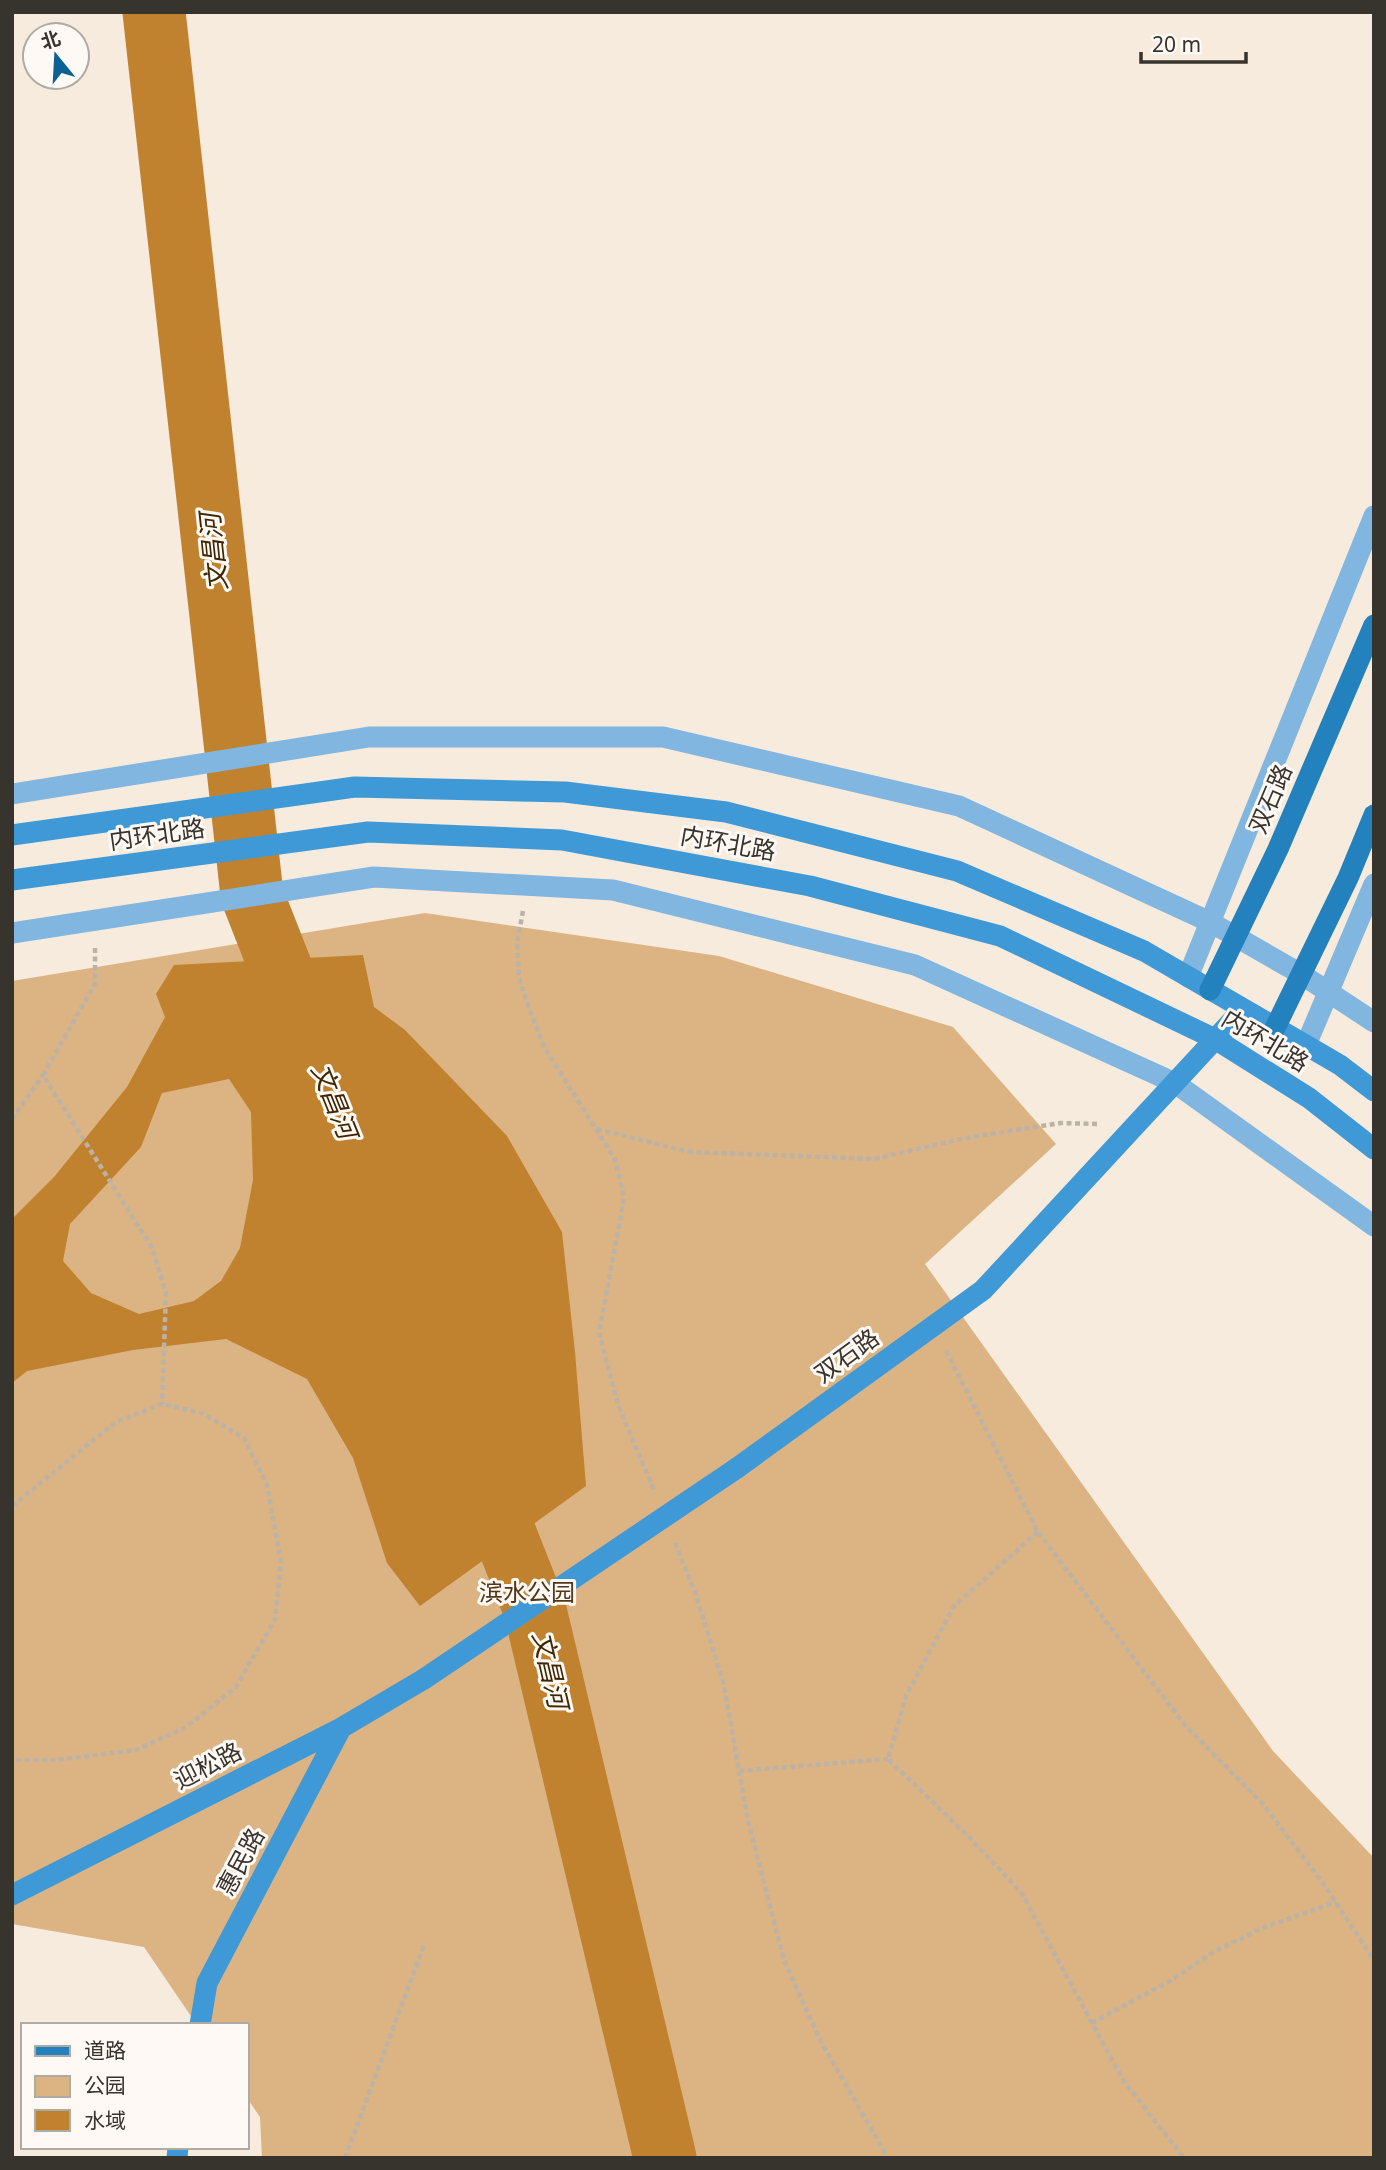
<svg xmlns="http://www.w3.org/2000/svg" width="1386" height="2170" viewBox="0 0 1386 2170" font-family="'Noto Sans','Noto Sans SC',sans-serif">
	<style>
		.green { fill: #dcb383 }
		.water { fill: #c0822e; fill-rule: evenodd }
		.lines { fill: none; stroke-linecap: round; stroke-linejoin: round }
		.river { stroke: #c0822e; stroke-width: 63 }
		.path { stroke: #bbb2a6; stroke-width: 4.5; stroke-dasharray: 5 3.5; stroke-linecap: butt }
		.street { stroke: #80b6df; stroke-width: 21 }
		.secondary { stroke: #3f99d6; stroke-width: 21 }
		.primary { stroke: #2382be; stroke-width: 21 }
		.secondary-bridge { stroke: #3f99d6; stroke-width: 21 }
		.labels { text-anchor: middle; stroke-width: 6; stroke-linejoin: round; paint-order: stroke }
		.street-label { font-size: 24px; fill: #37332d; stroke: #fef9f4 }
		.park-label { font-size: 24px; fill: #513715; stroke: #fef9f4 }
		.water-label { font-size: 26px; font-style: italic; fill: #3f2602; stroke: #fef9f4 }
	</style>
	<rect width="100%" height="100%" fill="#f7ebdd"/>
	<path class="green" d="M425 913 719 956 953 1027 1056 1144 925 1264 1273 1751 1374 1858V2158H262L260 2117 247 2098V2025H197L144 1947 12 1924V981Z"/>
	<path class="water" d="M363 955 374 1007 405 1030 507 1136 562 1232 575 1352 586 1486 420 1606 387 1563 353 1458 307 1379 226 1339 133 1350 27 1371 12 1383V1219L54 1177 127 1087 165 1017 156 994 174 965ZM229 1079 251 1112 253 1180 240 1248 221 1281 194 1301 139 1314 91 1293 63 1261 70 1224 141 1147 162 1093Z"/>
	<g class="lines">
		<path class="river" d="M154 12 252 895 309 1040
			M476 1461 535 1610 665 2158"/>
		<path class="path" d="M523 911 517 943 519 978 529 1008 544 1047 615 1159 624 1198 599 1333 618 1405 654 1490
			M95 948V984L43 1075 152 1248 166 1293 162 1404
			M12 1119 43 1075
			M597 1129 690 1152 874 1159 965 1138 1061 1123 1097 1124
			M946 1351 1038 1532 1184 1724 1262 1803 1323 1883 1374 1960
			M12 1506 116 1422 162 1404 202 1413 244 1438 267 1485 281 1563 275 1619 236 1687 186 1727 136 1750 57 1760H12
			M1038 1532 954 1606 906 1696 888 1759 965 1833 1021 1892 1123 2080 1184 2158
			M675 1543 695 1592 724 1685 739 1771 888 1759
			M739 1771 748 1821 784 1960 820 2040 888 2158
			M1092 2023 1172 1980 1212 1953 1260 1929 1336 1902
			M345 2158 424 1945"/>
		<path class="street" d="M12 794 369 737H663L959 806 1210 922 1301 974 1374 1022
			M12 933 374 877 613 890 915 965 1175 1083 1374 1226
			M1188 977 1374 516
			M1306 1045 1374 884"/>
		<path class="secondary" d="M12 835 355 787 565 792 726 812 957 871 1144 951 1340 1065 1374 1091
			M12 880 368 832 562 840 810 886 1000 936 1215 1039 1309 1098 1374 1149
			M737 1468 983 1290 1243 1009
			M12 1895 341 1728 424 1679
			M200 2025 207 1983 341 1728
			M177 2158 178 2147"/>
		<path class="primary" d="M1210 990 1278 849 1374 625
			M1275 1028 1348 878 1374 815"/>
		<path class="secondary-bridge" d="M424 1679 737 1468"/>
	</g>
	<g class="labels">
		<g class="street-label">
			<text transform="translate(1271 799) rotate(-67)" y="8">双石路</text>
			<text transform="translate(157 835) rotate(-8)" y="8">内环北路</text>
			<text transform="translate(728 844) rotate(10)" y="8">内环北路</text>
			<text transform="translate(1265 1041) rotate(31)" y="8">内环北路</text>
			<text transform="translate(847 1356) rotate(-36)" y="8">双石路</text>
			<text transform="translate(208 1766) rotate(-27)" y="8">迎松路</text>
			<text transform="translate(241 1862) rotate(-62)" y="8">惠民路</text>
		</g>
		<g class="park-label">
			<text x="527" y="1601">滨水公园</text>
		</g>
		<g class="water-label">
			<text transform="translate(214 552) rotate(-96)" y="9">文昌河</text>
			<text transform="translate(334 1101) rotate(68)" y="9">文昌河</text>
			<text transform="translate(550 1670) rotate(77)" y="9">文昌河</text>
		</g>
	</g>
	<rect width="1386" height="2170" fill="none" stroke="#37332d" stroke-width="28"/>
	<rect x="21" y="2023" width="228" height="126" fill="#fef9f4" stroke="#aeaaa4" stroke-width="2"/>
	<rect x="35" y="2046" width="35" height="10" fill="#2382be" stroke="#aeaaa4" stroke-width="2"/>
	<text x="84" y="2058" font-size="21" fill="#37332d">道路</text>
	<rect x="35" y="2076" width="35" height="21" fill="#dcb383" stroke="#aeaaa4" stroke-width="2"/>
	<text x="84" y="2093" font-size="21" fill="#37332d">公园</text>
	<rect x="35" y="2110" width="35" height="21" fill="#c0822e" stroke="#aeaaa4" stroke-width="2"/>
	<text x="84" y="2128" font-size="21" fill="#37332d">水域</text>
	<g transform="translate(56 56) rotate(342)"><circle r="33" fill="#fef9f4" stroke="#aeaaa4" stroke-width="2"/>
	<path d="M0-5L12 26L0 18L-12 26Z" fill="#0b6193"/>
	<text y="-10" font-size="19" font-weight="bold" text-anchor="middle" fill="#37332d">北</text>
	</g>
	<path d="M1141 52v10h105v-10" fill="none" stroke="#37332d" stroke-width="3.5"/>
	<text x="1152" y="52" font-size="21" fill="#37332d" stroke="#fef9f4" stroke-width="5" paint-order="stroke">20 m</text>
</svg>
